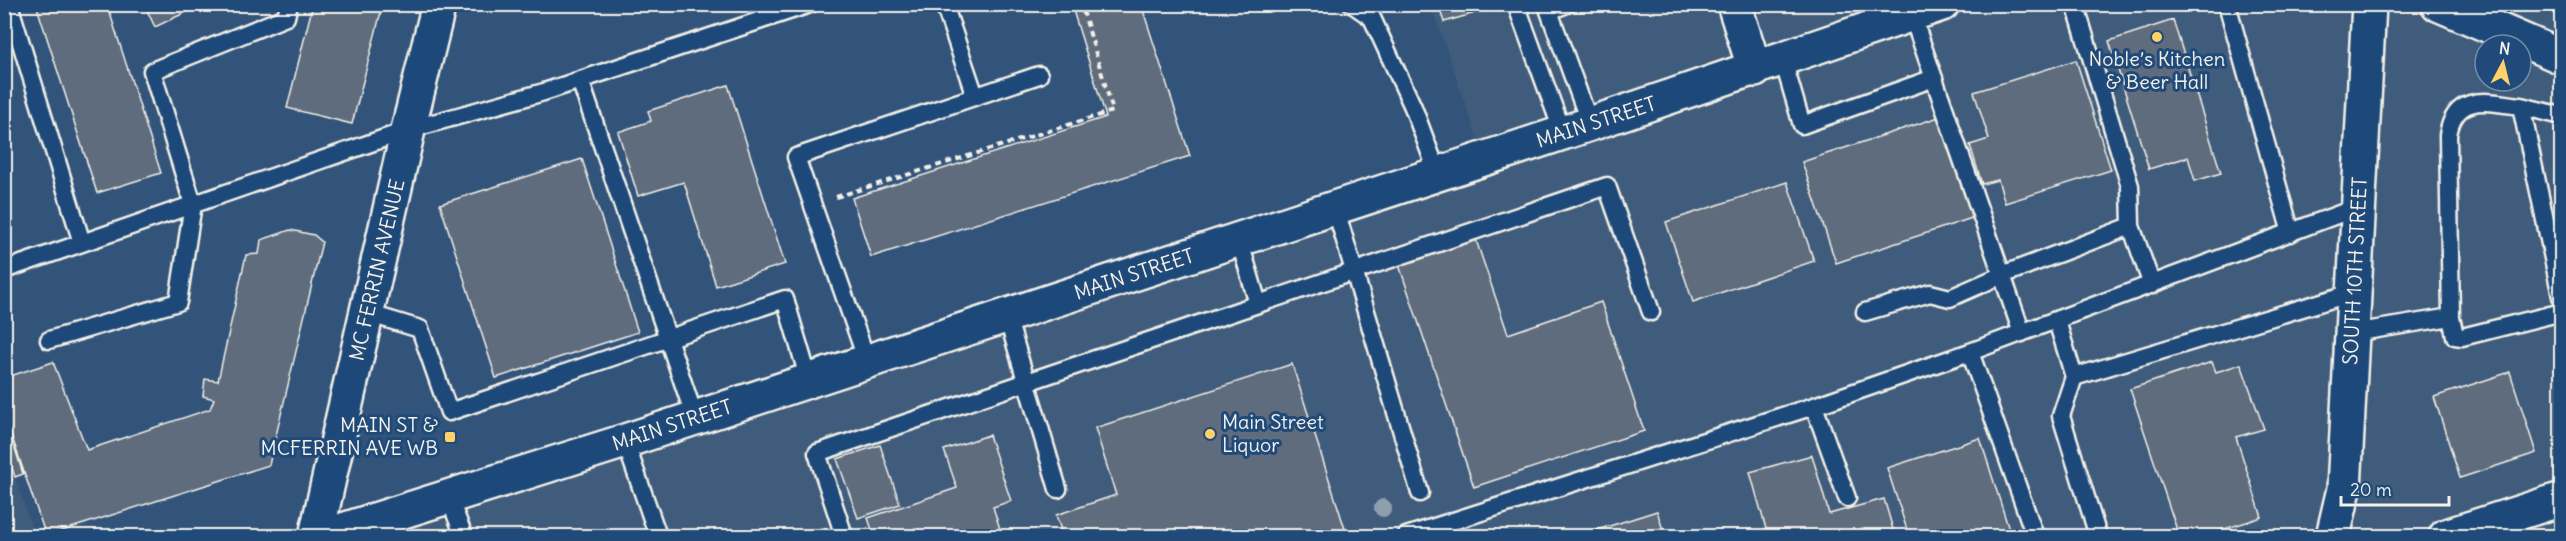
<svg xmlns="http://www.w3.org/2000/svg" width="2566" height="541" viewBox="0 0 2566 541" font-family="Delius,sans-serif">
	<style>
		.built { fill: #3f5b7c; fill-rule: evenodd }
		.building { fill: #5e6c7e; stroke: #f4f1e8; stroke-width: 1.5 }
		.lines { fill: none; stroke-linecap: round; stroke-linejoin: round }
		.service-casing { stroke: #f4f1e8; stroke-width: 21 }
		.minor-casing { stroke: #f4f1e8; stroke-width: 38 }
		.tertiary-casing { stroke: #f4f1e8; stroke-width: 38 }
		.secondary-casing { stroke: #f4f1e8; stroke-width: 38 }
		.path { stroke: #f4f1e8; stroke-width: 4; stroke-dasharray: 6 4.5; stroke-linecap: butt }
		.service { stroke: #1f4a7a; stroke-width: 16 }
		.minor { stroke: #1f4a7a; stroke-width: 33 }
		.tertiary { stroke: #1f4a7a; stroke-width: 33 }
		.secondary { stroke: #1f4a7a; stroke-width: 33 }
		.tree { fill: #8ea0af }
		.poi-dot { fill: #ffd166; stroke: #1f4a7a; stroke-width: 2 }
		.labels { text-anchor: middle; stroke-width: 6; stroke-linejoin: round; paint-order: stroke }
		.poi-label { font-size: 20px; fill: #f4f1e8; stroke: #1f4a7a }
		.street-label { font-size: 20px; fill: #f4f1e8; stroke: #1f4a7a }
	</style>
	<rect width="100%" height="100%" fill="#32547b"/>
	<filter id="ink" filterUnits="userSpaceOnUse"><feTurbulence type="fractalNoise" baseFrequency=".0167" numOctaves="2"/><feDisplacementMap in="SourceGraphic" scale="12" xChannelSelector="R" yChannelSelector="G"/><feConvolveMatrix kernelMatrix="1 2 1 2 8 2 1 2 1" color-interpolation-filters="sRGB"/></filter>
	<g filter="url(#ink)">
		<path class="built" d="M1431 5H2561V536H324L1484 158ZM2485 45H2521V81H2485Z
			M5 445 34 536H5Z"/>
		<path class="building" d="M36 4H107L161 173 97 193Z
			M144 4H203L155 27Z
			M313 4H383L352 124 287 108Z
			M1071 4H1141L1190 156 871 257 852 198 1106 117Z
			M1438 4H1506L1444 22Z
			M2173 20 2221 173 2195 181 2188 157 2149 169 2109 41Z
			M2076 60 2111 170 2005 203 1998 180 1982 184 1970 145 1989 139 1974 92Z
			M728 85 785 264 716 286 684 182 638 196 618 132 651 121 648 111Z
			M1939 117 1972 218 1836 263 1802 162Z
			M582 159 638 332 496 378 440 204Z
			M1787 182 1814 261 1693 302 1666 222Z
			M290 230 314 235 322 242 269 465 46 536 4 414V378L53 362 87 450 210 409 214 399 203 396 205 379 218 381 246 255 259 254 261 240Z
			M1475 237 1508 334 1601 302 1644 431 1474 487 1398 262Z
			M2212 362 2216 372 2241 364 2264 429 2236 437 2262 517 2203 536H2179L2130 389Z
			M1292 364 1345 529 1322 536H1063L1056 515 1116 495 1095 428Z
			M2510 372 2536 453 2460 478 2434 397Z
			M989 435 1011 501 993 507 1001 532 988 536H874L868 518 957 488 944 450Z
			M1980 438 2011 536H1909L1887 468Z
			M12 439 23 474 15 477 4 444Z
			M880 445 900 504 858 518 837 459Z
			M4 455 12 480 4 482Z
			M1812 455 1829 514 1884 499 1895 536H1768L1750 472Z
			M1657 511 1665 536H1578Z"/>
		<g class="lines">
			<defs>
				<path id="service" d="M9 4 82 243
					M944 4 975 96
					M1352 4 1372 18 1413 107 1438 174
					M1516 4 1563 133
					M1567 4 1549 11 1590 124
					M2075 4 2130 186 2131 226 2152 285
					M2227 4 2291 233
					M1912 15 2002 275 2131 226
					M1783 60 1802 125 1934 78
					M580 80 695 418
					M2521 106 2562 116
					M1335 207 1420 493
					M1239 239 1258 304
					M4 270 408 130 544 92 810 4
					M2562 301 2521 106C2488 102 2455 92 2448 135L2451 317 2455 336 2462 337 2562 312
					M1865 312 1930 293 1950 298 2002 275 2022 333
					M367 313 420 329 449 412 785 299 809 380
					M1007 316 1058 489
					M2057 321 2074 377 2061 416 2098 536
					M2353 333 2451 317
					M49 340 178 302 193 204 152 71 286 17 289 4
					M1970 352 2035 536
					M867 361 796 157 1039 75
					M2074 377 2355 292
					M1814 406 1847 498
					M625 441 658 536
					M449 498 464 536
					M844 536 817 453 1607 186 1651 312
					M1406 536 1814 406 1970 352 2358 207"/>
				<path id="minor" d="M1734 4 1755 70
					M2438 4 2562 57
					M2333 536 2344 489 2369 4"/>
				<path id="tertiary" d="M316 536 408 130 439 4
					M2446 536 2562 499"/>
				<path id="secondary" d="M324 536 625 441 1590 124 1942 4"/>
			</defs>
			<use href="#service" class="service-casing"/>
			<use href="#minor" class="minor-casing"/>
			<use href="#tertiary" class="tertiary-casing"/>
			<use href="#secondary" class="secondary-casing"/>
			<path class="path" d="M836 197 1113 111 1081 4"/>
			<use href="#service" class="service"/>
			<use href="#minor" class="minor"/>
			<use href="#tertiary" class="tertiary"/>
			<use href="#secondary" class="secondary"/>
		</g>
		<circle class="tree" cx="1383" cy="508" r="9"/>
	</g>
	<g class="poi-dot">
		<circle cx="2157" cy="37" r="6"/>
		<circle cx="1210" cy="434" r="6"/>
		<rect x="444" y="431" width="12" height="12" rx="3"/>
	</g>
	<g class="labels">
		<g class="poi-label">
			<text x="2157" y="66">Noble’s Kitchen<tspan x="2157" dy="23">&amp; Beer Hall</tspan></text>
			<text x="1222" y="429" text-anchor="start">Main Street<tspan x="1222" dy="23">Liquor</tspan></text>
			<text x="438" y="432" text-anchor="end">MAIN ST &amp;<tspan x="438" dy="23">MCFERRIN AVE WB</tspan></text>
		</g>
		<g class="street-label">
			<text transform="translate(1596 122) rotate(-18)" y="7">MAIN STREET</text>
			<text transform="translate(377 270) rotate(-77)" y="7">MC FERRIN AVENUE</text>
			<text transform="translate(2355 271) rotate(-87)" y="7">SOUTH 10TH STREET</text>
			<text transform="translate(1134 274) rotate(-18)" y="7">MAIN STREET</text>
			<text transform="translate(672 425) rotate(-18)" y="7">MAIN STREET</text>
		</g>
	</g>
	<rect width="2566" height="541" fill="none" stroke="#1f4a7a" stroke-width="24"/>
	<rect x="12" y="12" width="2542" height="517" fill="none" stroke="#f4f1e8" stroke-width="2" filter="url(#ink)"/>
	<g transform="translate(2503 63) rotate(7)"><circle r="28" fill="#1f4a7a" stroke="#748da6" stroke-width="1.5"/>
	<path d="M0-4.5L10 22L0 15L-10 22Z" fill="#ffd166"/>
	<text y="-9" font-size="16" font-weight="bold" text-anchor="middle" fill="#f4f1e8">N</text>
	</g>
	<path d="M2341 496v9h108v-9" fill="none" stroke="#f4f1e8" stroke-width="3"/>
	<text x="2350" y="496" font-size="18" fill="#f4f1e8" stroke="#1f4a7a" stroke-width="4.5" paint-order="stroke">20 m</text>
</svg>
